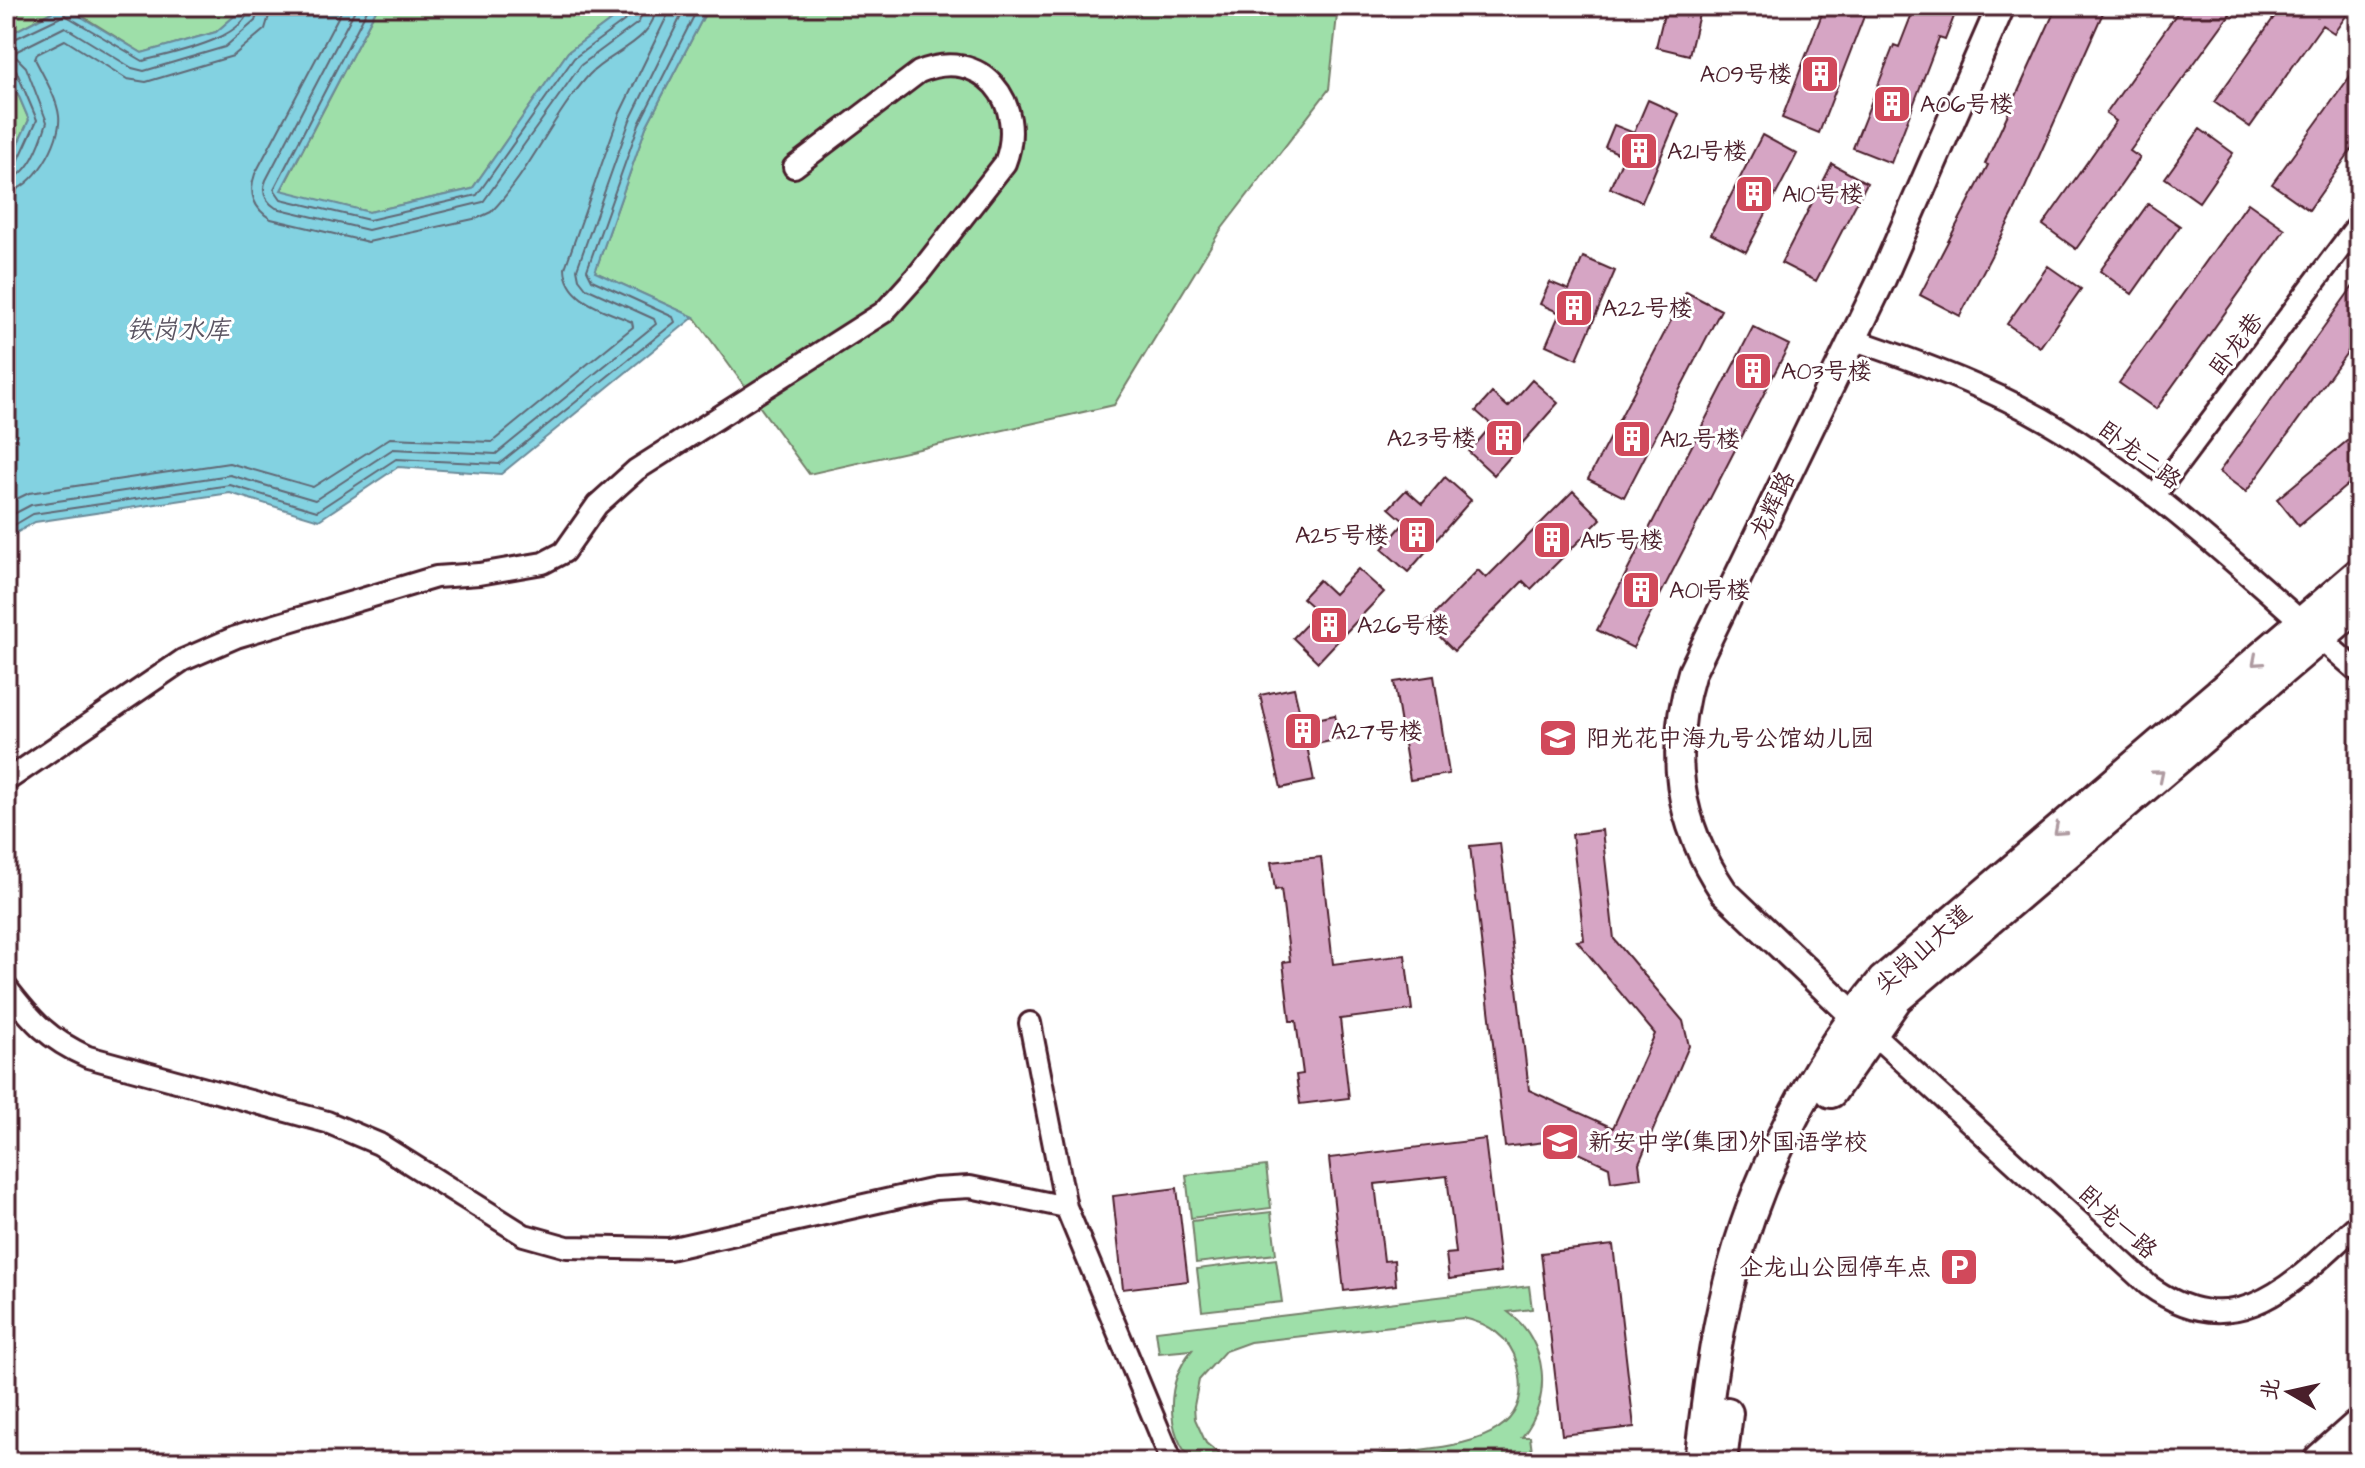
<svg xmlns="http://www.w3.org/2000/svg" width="2365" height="1468" viewBox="0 0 2365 1468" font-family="'Architects Daughter','LXGW WenKai TC',sans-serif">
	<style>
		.green { fill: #9edfa9; stroke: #747f6a; stroke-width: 2 }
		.water { fill: #83d2e1; stroke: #6c8a98; stroke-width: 2 }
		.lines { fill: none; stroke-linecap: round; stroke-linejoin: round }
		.shore { stroke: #616774; stroke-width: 2 }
		.building { fill: #d6a5c4; stroke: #4a1f2b; stroke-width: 2 }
		.minor-casing { stroke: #4a1f2b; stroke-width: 26 }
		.tertiary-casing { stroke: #4a1f2b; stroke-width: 32 }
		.secondary-casing { stroke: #4a1f2b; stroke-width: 36 }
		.motorway-casing { stroke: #4a1f2b; stroke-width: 44 }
		.minor { stroke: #fff; stroke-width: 20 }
		.tertiary { stroke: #fff; stroke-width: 26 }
		.secondary { stroke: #fff; stroke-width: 30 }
		.motorway { stroke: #fff; stroke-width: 38 }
		.oneway { stroke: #ae9aa0 }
		.labels { text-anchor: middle; stroke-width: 6; stroke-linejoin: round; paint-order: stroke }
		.poi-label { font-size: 24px; fill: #4a1f2b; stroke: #fff; text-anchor: start }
		.street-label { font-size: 24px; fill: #4a1f2b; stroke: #fff }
		.water-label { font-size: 26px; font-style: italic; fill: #5b5562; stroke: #fff }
	</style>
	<rect width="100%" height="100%" fill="#fff"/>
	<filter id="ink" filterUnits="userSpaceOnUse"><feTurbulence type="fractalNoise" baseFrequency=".0125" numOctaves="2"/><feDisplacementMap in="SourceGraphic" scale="16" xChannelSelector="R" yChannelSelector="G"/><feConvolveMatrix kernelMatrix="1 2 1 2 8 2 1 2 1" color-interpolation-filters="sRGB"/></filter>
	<g filter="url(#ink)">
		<path class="green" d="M6 6H63L6 36Z
			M66 6H246L216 32 142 53Z
			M378 6H630L568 52 472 189 369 212 281 191Z
			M709 6H1338L1329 89 1220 231 1114 405 809 474 694 317 595 272 646 127Z
			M6 66 29 120 6 169Z
			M1266 1166 1271 1208 1191 1218 1186 1175Z
			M1271 1212 1276 1254 1196 1263 1192 1221Z
			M1276 1259 1282 1302 1202 1311 1197 1269Z
			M1529 1286 1532 1309 1508 1312C1548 1341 1553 1399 1522 1437H1530L1533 1459 1315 1462C1344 1459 1373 1455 1401 1452 1453 1446 1540 1441 1517 1363 1510 1337 1488 1323 1463 1318L1250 1342 1225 1351 1199 1380 1194 1406 1195 1419 1206 1443 1229 1462H1193C1164 1430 1166 1382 1192 1350L1159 1353 1156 1331Z"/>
		<path class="water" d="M63 6 142 53 216 32 246 6H378L281 190 369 212 472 189 568 52 630 6H709L646 127 595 272 694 317 501 474 398 467 319 520 230 493 35 522 6 539V169L29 120 6 66V36Z"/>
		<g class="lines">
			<path class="shore" d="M344 6 255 174C248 193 254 209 271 219L368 242 478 218 491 212C530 172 552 116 589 75 610 52 655 41 656 6
				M357 6 266 180C261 192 265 201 276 208L368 230 483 202 581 65 639 22 644 6
				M369 6 274 189 281 199 369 220 477 195 574 58 631 16 634 6
				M6 43 65 15 143 61C171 53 246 40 250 6
				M6 66 16 70 37 120 16 166 6 170
				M6 180C29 178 41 142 47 122L26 67 15 56 17 51 65 27 132 68 144 71 225 47 255 21 260 6
				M6 192C33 191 62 141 59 116 57 98 43 75 35 59L37 54 65 40 127 79 146 82 233 56 265 29 272 6
				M6 504 29 493 229 463 313 487 390 438 492 442 633 327 632 322C606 310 566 302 565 268L619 115 672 6
				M6 518 31 505 230 475 315 500 393 449 496 454 656 324 654 319 586 288 579 279 577 269 630 120 686 6
				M6 530 33 514 230 485 317 511 396 459 499 464 675 322 673 317 592 280 587 270 639 124 699 6"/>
		</g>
		<path class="building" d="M1666 6H1701L1689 55 1656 47Z
			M1825 6H1868L1819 133 1782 118Z
			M1915 6H1958L1945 40 1939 38 1891 163 1853 148 1894 45 1899 47Z
			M2057 6H2106L2016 208 1960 316 1920 295 1988 165 1985 164Z
			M2182 6H2236L2130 151 2140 158 2076 249 2043 225 2116 121 2106 114Z
			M2282 6H2353L2334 33 2322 25 2250 127 2214 102Z
			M2359 64V139L2309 210 2272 184Z
			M1648 100 1679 114 1642 202 1610 188 1624 156 1605 147 1614 125 1634 133Z
			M2200 129 2233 153 2199 202 2165 178Z
			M1762 135 1797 154 1746 252 1711 234Z
			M1832 164 1867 183 1816 281 1781 263Z
			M2248 203 2285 229 2156 409 2119 383Z
			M2148 204 2180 226 2132 294 2100 271Z
			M1583 257 1615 271 1577 359 1546 345 1560 313 1540 304 1550 282 1569 290Z
			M2048 266 2081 289 2040 347 2007 324Z
			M2359 278V336L2246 492 2219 472Z
			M1686 292 1721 310 1624 497 1588 479Z
			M1753 327 1789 345 1633 648 1597 630Z
			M1532 380 1558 403 1494 475 1469 452 1492 425 1476 411 1492 393 1508 407Z
			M2359 431V475L2299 526 2277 499Z
			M1445 477 1471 500 1408 572 1382 549 1405 522 1389 508 1406 490 1422 504Z
			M1573 491 1601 519 1531 589 1523 581 1454 651 1426 623 1478 570 1486 578Z
			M1358 569 1384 592 1318 662 1293 638 1318 612 1302 598 1319 580 1334 594Z
			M1434 676 1449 774 1410 780 1394 682Z
			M1294 688 1302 722 1335 715 1340 739 1307 746 1314 781 1281 788 1260 695Z
			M1602 830 1614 939 1683 1021 1689 1046 1639 1163 1641 1178 1611 1182 1609 1167 1553 1141 1505 1147 1470 846 1500 843 1529 1090 1613 1128 1655 1034 1577 941 1584 940 1572 834Z
			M1321 857 1333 964 1405 955 1412 1010 1340 1019 1349 1098 1300 1104 1296 1075 1303 1074 1296 1021H1290L1283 962 1290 961 1281 889 1275 890 1271 862Z
			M1485 1139 1501 1272 1449 1279 1446 1254 1456 1253 1447 1176 1375 1184 1384 1261 1394 1260 1396 1285 1344 1291 1329 1158Z
			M1177 1188 1188 1281 1123 1289 1113 1196Z
			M1613 1245 1634 1427 1562 1435 1541 1253Z"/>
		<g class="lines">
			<defs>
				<path id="minor" d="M1852 339C1925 364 1997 390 2063 431 2170 498 2263 590 2359 672
					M2154 496 2359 223
					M6 781 183 660 236 637 436 577 479 574 543 563 564 552 597 505 636 470 884 312 920 272 1005 163C1028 103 981 45 919 72L794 167
					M6 987C32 1021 48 1039 88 1057L327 1122 379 1144 524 1235 567 1247 669 1249 935 1189 970 1187 1066 1207
					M1030 1023 1066 1207 1172 1462
					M1871 1032 2148 1285C2237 1350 2295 1281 2359 1223"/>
				<path id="tertiary" d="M1870 1031 1724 892C1677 822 1668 752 1692 672L1882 279 2001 6"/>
				<path id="secondary" d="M1831 1092 1897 998 2359 604
					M1700 1462C1707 1404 1714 1344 1728 1288 1754 1179 1811 1067 1883 981L2359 574
					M1721 1462 1727 1413"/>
				<path id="motorway" d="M2323 1462 2359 1430"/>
			</defs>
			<use href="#minor" class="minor-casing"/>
			<use href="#tertiary" class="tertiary-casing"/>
			<use href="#secondary" class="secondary-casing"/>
			<use href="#motorway" class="motorway-casing"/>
			<use href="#minor" class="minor"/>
			<use href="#tertiary" class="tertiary"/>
			<use href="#secondary" class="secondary"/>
			<use href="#motorway" class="motorway"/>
		</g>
		<defs><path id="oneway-chevron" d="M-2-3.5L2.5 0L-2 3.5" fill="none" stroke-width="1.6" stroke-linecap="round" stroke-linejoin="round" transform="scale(2)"/></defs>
		<g class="oneway">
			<use href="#oneway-chevron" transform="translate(2257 661) rotate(139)"/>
			<use href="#oneway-chevron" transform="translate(2159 775) rotate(-40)"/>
			<use href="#oneway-chevron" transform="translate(2059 830) rotate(139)"/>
		</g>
	</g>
	<defs>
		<symbol id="building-square" viewBox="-11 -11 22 22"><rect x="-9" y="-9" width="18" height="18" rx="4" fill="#d1495b" stroke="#fff"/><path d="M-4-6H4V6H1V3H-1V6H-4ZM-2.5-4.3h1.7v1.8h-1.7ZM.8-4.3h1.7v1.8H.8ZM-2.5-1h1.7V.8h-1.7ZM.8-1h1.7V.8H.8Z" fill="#fff"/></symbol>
		<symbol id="school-square" viewBox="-11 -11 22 22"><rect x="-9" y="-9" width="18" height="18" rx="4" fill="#d1495b" stroke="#fff"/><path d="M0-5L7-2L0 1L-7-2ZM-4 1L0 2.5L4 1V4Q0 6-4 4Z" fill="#fff"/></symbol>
		<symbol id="parking-square" viewBox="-11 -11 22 22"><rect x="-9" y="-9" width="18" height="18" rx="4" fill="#d1495b" stroke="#fff"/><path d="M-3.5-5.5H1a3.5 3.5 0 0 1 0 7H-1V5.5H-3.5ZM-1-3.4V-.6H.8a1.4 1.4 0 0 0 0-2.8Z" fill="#fff"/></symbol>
	</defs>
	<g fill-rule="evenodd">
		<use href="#building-square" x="1798" y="52" width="44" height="44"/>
		<use href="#building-square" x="1870" y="82" width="44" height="44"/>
		<use href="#building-square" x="1617" y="129" width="44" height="44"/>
		<use href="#building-square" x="1732" y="172" width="44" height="44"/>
		<use href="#building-square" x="1552" y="286" width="44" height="44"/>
		<use href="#building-square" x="1731" y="349" width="44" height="44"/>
		<use href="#building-square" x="1482" y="416" width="44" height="44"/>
		<use href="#building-square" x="1610" y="417" width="44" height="44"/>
		<use href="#building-square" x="1395" y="513" width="44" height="44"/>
		<use href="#building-square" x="1530" y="518" width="44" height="44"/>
		<use href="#building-square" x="1619" y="568" width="44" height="44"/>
		<use href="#building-square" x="1307" y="603" width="44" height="44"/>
		<use href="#building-square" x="1281" y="709" width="44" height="44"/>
		<use href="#school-square" x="1536" y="716" width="44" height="44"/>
		<use href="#school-square" x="1538" y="1120" width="44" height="44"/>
		<use href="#parking-square" x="1937" y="1245" width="44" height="44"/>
	</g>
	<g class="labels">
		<g class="poi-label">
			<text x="1792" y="82" text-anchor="end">A09号楼</text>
			<text x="1920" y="112">A06号楼</text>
			<text x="1667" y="159">A21号楼</text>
			<text x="1782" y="202">A10号楼</text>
			<text x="1602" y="316">A22号楼</text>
			<text x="1781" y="379">A03号楼</text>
			<text x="1476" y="446" text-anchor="end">A23号楼</text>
			<text x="1660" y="447">A12号楼</text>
			<text x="1389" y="543" text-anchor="end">A25号楼</text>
			<text x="1580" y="548">A15号楼</text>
			<text x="1669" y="598">A01号楼</text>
			<text x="1357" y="633">A26号楼</text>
			<text x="1331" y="739">A27号楼</text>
			<text x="1586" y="746">阳光花中海九号公馆幼儿园</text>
			<text x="1588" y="1150">新安中学(集团)外国语学校</text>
			<text x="1931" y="1275" text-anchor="end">企龙山公园停车点</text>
		</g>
		<g class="street-label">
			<text transform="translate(2236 344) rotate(-53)" y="8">卧龙巷</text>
			<text transform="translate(2140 455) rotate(37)" y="8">卧龙二路</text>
			<text transform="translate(1772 505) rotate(-64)" y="8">龙辉路</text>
			<text transform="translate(1923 949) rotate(-42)" y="8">尖岗山大道</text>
			<text transform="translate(2118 1222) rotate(42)" y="8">卧龙一路</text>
		</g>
		<g class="water-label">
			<text x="178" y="338">铁岗水库</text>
		</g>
	</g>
	<rect width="2365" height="1468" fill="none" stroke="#fff" stroke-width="32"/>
	<rect x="16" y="16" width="2333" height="1436" fill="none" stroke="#4a1f2b" stroke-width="3" filter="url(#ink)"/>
	<g transform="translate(2289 1392) rotate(279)" stroke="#ffffff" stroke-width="6" paint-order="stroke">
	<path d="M0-6L14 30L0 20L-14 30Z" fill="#4a1f2b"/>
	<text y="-12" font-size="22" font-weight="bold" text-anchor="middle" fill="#4a1f2b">北</text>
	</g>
</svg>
